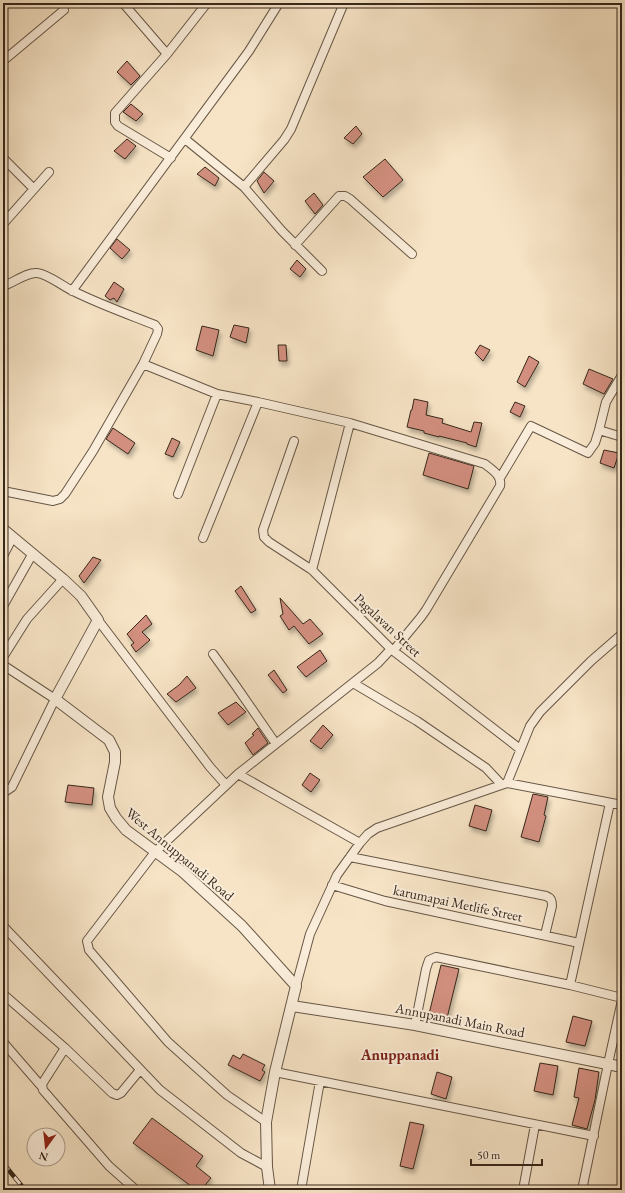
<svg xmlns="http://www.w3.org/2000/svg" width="625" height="1193" viewBox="0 0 625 1193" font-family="'EB Garamond',serif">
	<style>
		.building { fill: #d28f7f; stroke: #37281b; filter: url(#shadow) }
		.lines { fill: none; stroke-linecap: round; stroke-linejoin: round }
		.minor-casing { stroke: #675746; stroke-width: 10 }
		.tertiary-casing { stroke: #675746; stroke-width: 12 }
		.minor { stroke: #faedda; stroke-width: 8 }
		.tertiary { stroke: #faedda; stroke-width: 10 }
		.rail-casing { stroke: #37281b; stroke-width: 4.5 }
		.rail { stroke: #faedda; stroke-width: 3; stroke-dasharray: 9; stroke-linecap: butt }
		.labels { text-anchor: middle; stroke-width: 4; stroke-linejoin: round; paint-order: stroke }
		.street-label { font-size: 14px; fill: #37281b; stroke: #faedda }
		.neighbourhood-label { font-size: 15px; font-weight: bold; fill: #7a1f14; stroke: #faedda }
	</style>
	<defs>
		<filter id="shadow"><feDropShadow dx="2" dy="4" stdDeviation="2" flood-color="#0004"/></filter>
	</defs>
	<rect width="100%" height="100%" fill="#f7e4c6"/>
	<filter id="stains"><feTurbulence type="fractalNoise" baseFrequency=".005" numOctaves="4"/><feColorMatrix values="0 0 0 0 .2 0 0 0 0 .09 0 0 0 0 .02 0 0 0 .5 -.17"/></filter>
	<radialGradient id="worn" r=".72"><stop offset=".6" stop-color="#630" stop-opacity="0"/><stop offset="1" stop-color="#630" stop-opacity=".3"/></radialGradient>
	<path class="building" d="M127 61 140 76 131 85 117 72Z
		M131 104 143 114 136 121 123 112Z
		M356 126 362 134 353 144 344 138Z
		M127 139 136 146 125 159 114 151Z
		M385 159 403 180 383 197 363 177Z
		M205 167 219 178 215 186 197 174Z
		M264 172 274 181 264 193 257 181Z
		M314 193 323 205 315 214 305 201Z
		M117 239 130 250 122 259 110 248Z
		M297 260 306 269 300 277 290 269Z
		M114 282 124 289 117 302 114 298 110 300 105 296Z
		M234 325 249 328 246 343 230 337Z
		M202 326 219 330 213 356 196 350Z
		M278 345H286L287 361H279Z
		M480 345 490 350 483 361 475 353Z
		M529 356 539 362 525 387 517 382Z
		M589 369 613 379 604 394 583 384Z
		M414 399 428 402 426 415 443 419 442 423 471 432 474 422 482 423 476 447 467 444V443L439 436V437L424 433V431L407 427 411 410H412Z
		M515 402 525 406 520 417 510 412Z
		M113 428 135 443 128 454 106 439Z
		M172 438 180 442 173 457 165 454Z
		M604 450 619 453 614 468 600 463Z
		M429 453 474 466 468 489 423 475Z
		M93 557 101 560 84 583 79 576Z
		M241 586 256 610 251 613 235 591Z
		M280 598 303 624 310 619 323 634 309 644 294 626 289 630 280 616 283 614Z
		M146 615 152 624 142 632 150 640 136 652 131 645 134 643 127 634Z
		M320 650 327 661 306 677 297 667Z
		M274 670 287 690 283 693 268 675Z
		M187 676 196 688 176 702 167 694 179 685Z
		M236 702 246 712 228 725 218 713Z
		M323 725 333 735 321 749 310 741Z
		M258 728 268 743 253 755 245 743 254 735 252 734Z
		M310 773 320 780 311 792 302 785Z
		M68 785 94 788 92 805 65 802Z
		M533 794 548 797 544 815 546 816 539 842 521 837Z
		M475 805 492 810 486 831 469 826Z
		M441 965 459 969 447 1018 429 1014Z
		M573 1016 592 1021 585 1046 566 1042Z
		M243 1054 265 1065 262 1070 265 1072 260 1081 228 1065 233 1055 240 1059Z
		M540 1063 558 1066 553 1095 534 1091Z
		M579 1068 599 1072 595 1100 587 1129 572 1125 579 1098 574 1097Z
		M437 1072 452 1077 446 1099 431 1094Z
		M152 1118 203 1156 196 1166 211 1178 201 1190H188L191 1186 133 1143Z
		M410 1122 424 1125 413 1169 400 1166Z"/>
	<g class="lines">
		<defs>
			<path id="minor" d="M123 3 167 54
				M3 61 64 10
				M185 139 244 187 282 231 322 271
				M3 158 34 189
				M171 158 118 126 115 122V113L167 54 207 3
				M244 187 284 140 291 129 344 3
				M3 224 49 172
				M295 245 339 196H345L350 199 412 254
				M3 286C13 283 27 272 37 273 48 274 62 286 73 291 99 304 127 314 155 325L158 329 157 334 143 364 217 394 258 402 350 423
				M72 291 249 51 279 3
				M622 375 606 402 599 430 622 437
				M294 441 263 530 264 537 269 542 312 570 391 649 520 749
				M500 478 531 426 588 453 595 443 599 430
				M3 491 53 501 60 499 65 494 93 451 143 364
				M178 494 217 394
				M203 538 258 402
				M3 556 13 537
				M312 570 350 423 485 464C492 470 502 475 500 486L426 610 421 617 393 651
				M3 606 33 553
				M98 620 210 767 226 785
				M213 654 236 686 276 744
				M3 657 27 619 63 579
				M3 665 55 699 12 787 3 793
				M353 683 417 721 486 768 501 784
				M238 774 360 843
				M507 783 622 805
				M350 857 546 896C551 898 552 900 552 906L545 935
				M332 885 385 901 579 943
				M3 926 160 1090 241 1153 267 1167
				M570 985 610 803
				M296 986 310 934 337 875 360 843 368 834 377 828 507 783 530 726 540 712 591 661 622 634
				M3 994 65 1048 112 1093 117 1095 121 1093 140 1070
				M415 1025 426 969 429 960 436 957 570 985 622 998
				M3 1042 42 1087
				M65 1048 42 1084 43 1090 109 1166 136 1190
				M275 1072 594 1136
				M266 1122 227 1095 168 1042 89 950 87 941 155 852 238 774 378 663 391 649
				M301 1190 320 1081
				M523 1190 535 1125
				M582 1190 608 1064 622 1000"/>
			<path id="tertiary" d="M3 529 63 579 81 596 98 620 55 699 109 740 115 752V762L108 797 110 808 116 818 126 830 183 872 218 904 242 926 296 986 275 1072 266 1122 267 1167 270 1190
				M292 1006 415 1025 622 1067"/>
		</defs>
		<use href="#minor" class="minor-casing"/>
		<use href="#tertiary" class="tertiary-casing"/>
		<use href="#minor" class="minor"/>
		<use href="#tertiary" class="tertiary"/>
		<defs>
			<path id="rail" d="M3 1163 25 1190"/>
		</defs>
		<use href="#rail" class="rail-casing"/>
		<use href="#rail" class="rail"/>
	</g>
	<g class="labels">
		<g class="street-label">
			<text transform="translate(388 625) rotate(43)" y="5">Pagalavan Street</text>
			<text transform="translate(180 854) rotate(40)" y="5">West Annuppanadi Road</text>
			<text transform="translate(458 903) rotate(12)" y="5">karumapai Metlife Street</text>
			<text transform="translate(460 1020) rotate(11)" y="5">Annupanadi Main Road</text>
		</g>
		<g class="neighbourhood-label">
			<text x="400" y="1060">Anuppanadi</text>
		</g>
	</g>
	<rect width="625" height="1193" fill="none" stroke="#f7e4c6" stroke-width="16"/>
	<rect x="4" y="4" width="617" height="1185" fill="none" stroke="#37281b" stroke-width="2"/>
	<rect x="8" y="8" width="609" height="1177" fill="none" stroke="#37281b"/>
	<g transform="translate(46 1147) rotate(195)"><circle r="19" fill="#faedda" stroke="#ac9e8e"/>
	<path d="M0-3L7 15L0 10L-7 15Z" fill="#8f2418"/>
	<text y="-6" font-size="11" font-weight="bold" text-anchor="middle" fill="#37281b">N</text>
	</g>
	<path d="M471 1159v6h71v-6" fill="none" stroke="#37281b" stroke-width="2"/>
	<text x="477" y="1159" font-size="12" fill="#37281b" stroke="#faedda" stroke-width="3" paint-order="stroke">50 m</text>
	<rect width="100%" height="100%" filter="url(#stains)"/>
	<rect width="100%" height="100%" fill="url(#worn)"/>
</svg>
